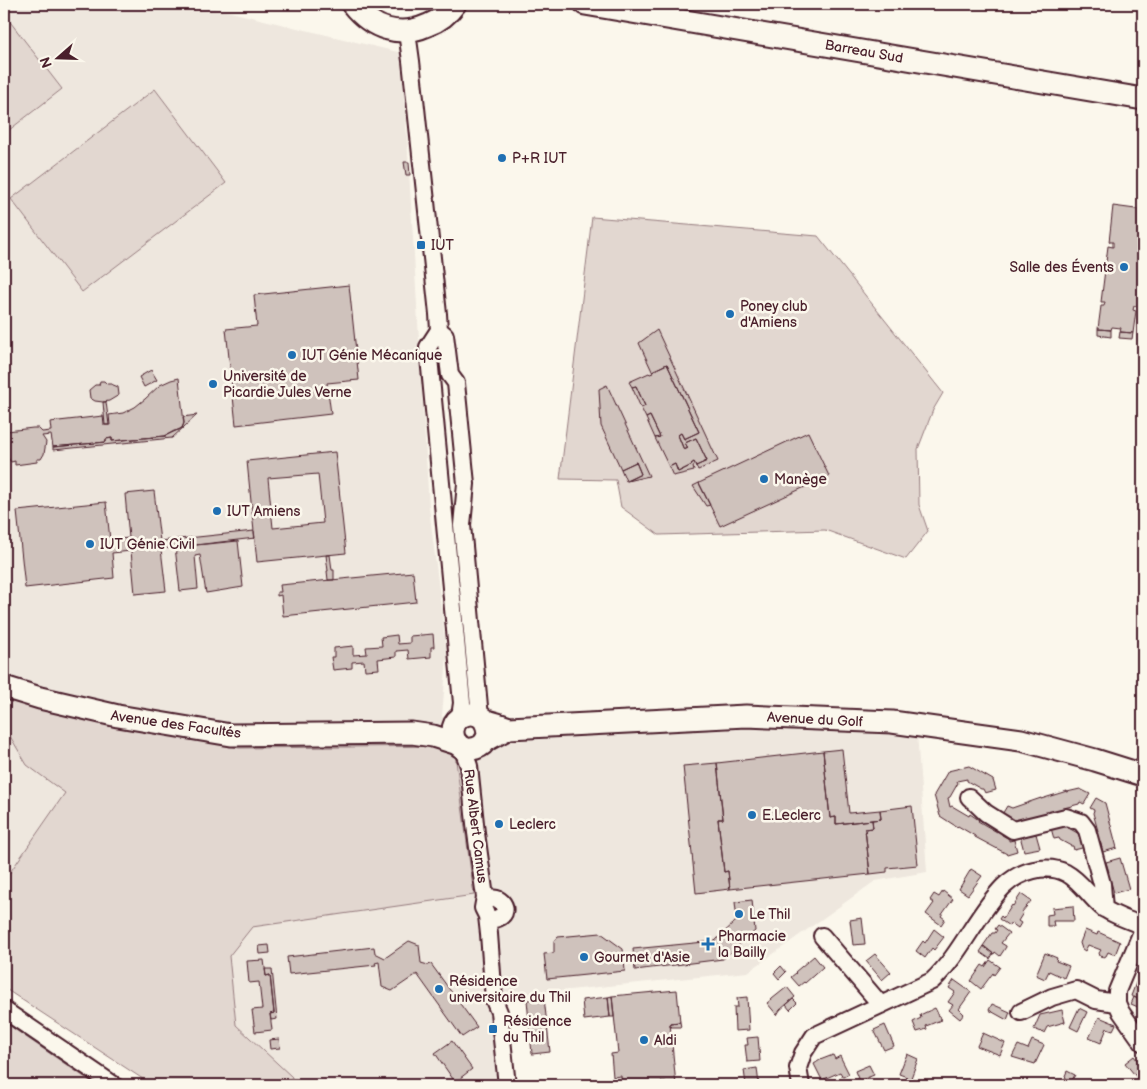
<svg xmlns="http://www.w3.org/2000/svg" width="1147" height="1089" viewBox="0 0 1147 1089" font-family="'Balsamiq Sans',sans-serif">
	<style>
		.built { fill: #eee7de }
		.green { fill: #e2d7d0; stroke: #967b7e }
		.building { fill: #cfc2bc; stroke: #4a1f2b; fill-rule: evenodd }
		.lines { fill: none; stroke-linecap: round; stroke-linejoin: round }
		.minor-casing { stroke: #4a1f2b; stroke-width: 20 }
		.major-casing { stroke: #4a1f2b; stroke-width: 25 }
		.minor { stroke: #fbf7ec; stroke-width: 16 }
		.major { stroke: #fbf7ec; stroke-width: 21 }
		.poi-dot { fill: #1f6fb2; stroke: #fbf7ec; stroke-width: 2 }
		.labels { text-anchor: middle; stroke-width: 5; stroke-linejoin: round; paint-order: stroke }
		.street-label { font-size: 14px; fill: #4a1f2b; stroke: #fbf7ec }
		.poi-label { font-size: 14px; fill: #4a1f2b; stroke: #fbf7ec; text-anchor: start }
	</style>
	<rect width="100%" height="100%" fill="#fbf7ec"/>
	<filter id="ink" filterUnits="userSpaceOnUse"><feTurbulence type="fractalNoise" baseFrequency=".02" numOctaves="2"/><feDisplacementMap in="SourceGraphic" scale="10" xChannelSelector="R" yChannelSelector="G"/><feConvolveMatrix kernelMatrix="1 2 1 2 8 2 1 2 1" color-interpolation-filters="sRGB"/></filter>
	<g filter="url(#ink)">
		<path class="built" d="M4 4H197L402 53 429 507 447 656 442 716 454 746 724 723 917 733 927 872 875 881 748 972 489 998 498 1085H152L4 988Z"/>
		<path class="green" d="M4 14 62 89 4 134Z
			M155 89 226 183 82 292 11 199Z
			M592 217 818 236 943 393 933 410 918 449 919 505 928 531 906 559 825 530 659 535 621 507 616 480 560 479Z
			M4 700 239 748 454 746 474 895 252 927 229 956 236 1025 292 1077 290 1085H152L4 988V881L65 793 27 765 4 726Z
			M4 1022 96 1085H4Z"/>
		<path class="building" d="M404 162H409L410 175H406Z
			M1113 206 1143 210V246H1141L1140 250 1143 251V263L1138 307 1134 306 1133 310 1136 311 1133 333 1120 332 1121 328 1112 327 1111 330 1098 329 1101 306H1104L1105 302H1101L1108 246 1113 247V242H1109Z
			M1142 270 1143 271V307H1138Z
			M349 285 359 380 327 383 331 414 236 425 226 329 257 326 254 295Z
			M1098 329 1111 330V337L1098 335Z
			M657 330 718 461 698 470 696 466 707 461 696 438 685 443 688 448 684 450 678 435 681 433 684 439 699 432 667 364 652 371 639 343Z
			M1120 332 1133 333 1132 339 1119 338Z
			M667 364 699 432 684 439 681 433 678 435 684 450 688 448 685 443 696 438 707 461 696 466 694 462 691 464 692 465 678 472 675 464 669 467 655 438 660 437 650 416 646 418 641 408 645 406 636 386 632 387 629 382 649 373 650 374 653 373 652 371Z
			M151 370 157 380 144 387 139 377Z
			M179 378 184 423 182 428 179 430 174 431 165 436 112 441V438L106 439V442L53 447 51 435 42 436 46 442 44 454 41 459H37V462L15 465V461L11 462 4 453V438L7 431 33 428H38L42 432 51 431 50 422 103 416 104 425H110L109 415 123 413 135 407 145 399 160 385 171 380Z
			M100 381H104L107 384H111L118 387 119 395 109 401 103 402 95 401 90 398 89 390 95 385H99Z
			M607 385 649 476 627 481 641 474 636 462 621 469 601 426 599 389Z
			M636 386 645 406 641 408 632 387Z
			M103 402H106L109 425H105Z
			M197 415 172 438 53 450V447L106 442V439L112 438V441L165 436 182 428 184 423 183 417Z
			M650 416 660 437 655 438 646 418Z
			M808 432 829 476 720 526 699 483Z
			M335 452 346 553 257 562 247 461ZM318 474 323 523 273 528 268 478Z
			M636 462 641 474 626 481 621 469Z
			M694 462 696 466 693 467 694 471 673 476 669 467 675 464 678 472 692 465 691 464Z
			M699 483 710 505 706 506 693 486Z
			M154 491 166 591 135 594 131 551 112 553 114 578 25 588 17 511 106 502 110 540 129 538 125 494Z
			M254 531 255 538 161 549 160 541Z
			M238 541 243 587 206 593 200 555 195 556 198 589 180 591 175 547Z
			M326 555H330L332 570H334V580H328L327 571H328Z
			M413 572 416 602 283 616 281 595 277 596V592H281L280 585Z
			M433 634 434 647H431V657L409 659 408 650 396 651V657L378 659 379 669 365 670 364 661 352 662V668L333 670 331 657H334V648L353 646V655L367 654 366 647 382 646 381 637 397 635 398 644 410 643V636Z
			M842 749 849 813 880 810 881 819 836 824V817L830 818 823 751Z
			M823 751 830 818 836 817V824L872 820 873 828 865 829 870 874 730 889 728 871 724 872 718 819H723L717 763Z
			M717 763 723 819H718L724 872 728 871 730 889 696 893 683 766Z
			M969 766 993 780 996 790 985 793 983 789H981L967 781V779L957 781 958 783 950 797 948 798 950 807 952 806 969 816 970 814 979 820 978 821 997 832 998 831 1002 833V835L1009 839V841L1014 840 1017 851 1007 854 975 837V836L958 826 957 827 940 816 934 795 948 771Z
			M1080 789 1090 794 1084 804 1080 802 1079 804 1060 809V811L1050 814V812L1033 816 1028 818V819L1023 821V819L1012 822 1001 816 1007 806 1012 808 1041 798V799L1067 791V792Z
			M1096 798 1105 803 1117 848 1103 852 1100 841H1099L1096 831H1098L1093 813 1094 810 1090 808Z
			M912 806 918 865 887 868V872L870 874 865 829 873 828 872 820 881 819 880 810Z
			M1063 825 1083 836 1086 847 1074 850 1073 846H1071L1060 840 1059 838 1054 839 1051 828Z
			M1036 834 1040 848 1024 851 1020 836 1025 835 1026 836Z
			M1120 858 1129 889 1114 893 1111 882 1109 883 1107 873 1109 872 1106 862Z
			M971 869 982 876 968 895 959 889Z
			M943 891 953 899 941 916 945 919 941 925 926 914 934 903 930 900 934 894 939 897Z
			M1021 894 1031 901 1022 912 1023 913 1018 921 1021 923 1018 928 1011 923 1009 926 999 919 1001 916 1003 918 1006 913H1007L1012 905 1013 906Z
			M752 900 755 931 723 959 635 970 633 949 715 941 737 920 735 902Z
			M1073 906 1074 921H1053L1054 926H1047V915L1053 914 1052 908Z
			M862 918 865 944 853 945 850 920Z
			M998 925 1009 933 1001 943 1006 946V947L1000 956 995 952 994 954 983 946 992 933H995L997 930 995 929Z
			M934 929 944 937 934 950 932 948 925 958 916 951 923 941 925 943Z
			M1085 930 1097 935 1098 932 1120 942 1115 955 1108 952 1106 956 1104 957 1100 956 1099 953 1101 950 1088 945 1085 951 1082 949 1080 943Z
			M601 933 623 949 625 971 547 979 544 954 554 953V942L558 937Z
			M409 941 419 945 421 963 428 965 431 964 477 1027 462 1037 417 974 392 991 382 987 379 962 375 963 376 965 289 974 287 957 374 947 375 953 385 958Z
			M269 945 270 953 260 954 259 946Z
			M984 946 993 954 990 959 980 952Z
			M1045 953 1057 958 1056 961 1069 966 1064 978 1049 971 1045 979 1036 975Z
			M875 954 891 972 882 980 866 961Z
			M814 956 823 967 805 983 804 982 799 986 791 977 796 973 795 972Z
			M264 960 266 976 270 975 274 1013 270 1014 272 1030 255 1032 252 1010 262 1009 259 982 249 983 247 961Z
			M990 960 1000 967 994 975 993 973 981 989 971 981 982 965 985 967Z
			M1143 965V994L1141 1000 1131 996 1139 975H1140L1142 970H1141Z
			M781 966 786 972 779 979 774 973Z
			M265 969H272L277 1019 271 1020 270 1014 274 1013 270 975 266 976Z
			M954 980 971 992 959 1009 964 1014 960 1019 949 1010 953 1005 948 1002 955 992 949 988Z
			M787 987 795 997 780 1010 777 1015 767 1003Z
			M677 990 680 1022 670 1023 676 1085H665V1082L635 1085H622L621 1076 613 1077 611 1054 618 1053 612 996Z
			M612 996 614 1017H610L608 997Z
			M608 997 610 1017 584 1020 582 1000Z
			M747 997 749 1030 735 1031 734 1007H738L737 998Z
			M1134 997 1141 1000 1138 1007 1131 1004Z
			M544 998 550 1052 532 1054 527 1000Z
			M793 999 797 1003 790 1010 786 1005Z
			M992 1004 1010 1012 1007 1020 989 1010Z
			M935 1008 941 1020 926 1026 927 1029 917 1032 913 1022 921 1018 920 1015Z
			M1079 1008 1087 1012 1078 1031 1070 1027Z
			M1062 1010 1065 1022 1047 1027 1044 1033 1034 1029 1040 1015Z
			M1099 1017 1116 1024 1113 1030 1107 1028 1101 1043 1089 1038Z
			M680 1022 681 1027H670V1023Z
			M885 1025 894 1046 884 1050 874 1030Z
			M983 1033 1005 1043 1000 1055 977 1046Z
			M758 1037 760 1061 747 1062 745 1045H748L747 1038Z
			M279 1039 280 1048 270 1049 269 1040Z
			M1032 1040 1044 1045 1035 1064 1012 1057 1018 1045 1028 1049Z
			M452 1041 472 1069 455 1082 435 1053Z
			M907 1054 918 1059 911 1078 919 1081 917 1085H913L905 1082 907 1077 899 1074Z
			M833 1055 835 1059 840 1056 849 1074 843 1077 840 1072 822 1080 814 1064 820 1060Z
			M1134 1056 1140 1064 1142 1063 1143 1064V1085L1125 1063Z
			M869 1065 874 1075 859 1081 855 1071Z
			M757 1068 759 1085H746L744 1070Z
			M1067 1071 1075 1075 1072 1080 1085 1085H1062L1066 1077 1065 1076Z
			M665 1082V1085H635Z"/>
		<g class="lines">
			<defs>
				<path id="minor" d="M407 32 411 61 438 314 439 330 428 347 462 703 460 717
					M439 330 445 335 450 375 456 383 466 484 462 525 480 717
					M462 747 469 766 476 833 485 897 483 908 487 916 489 934 494 1000 499 1012 507 1085
					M969 797 986 813 1013 830 1066 817 1081 822 1087 830 1102 884 1104 909
					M484 906C495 886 515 911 498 918 494 920 491 919 487 916
					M1143 929 1117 991V1003L1121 1012 1143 1043
					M822 936 881 1005
					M4 1010 114 1085
					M1021 1012 1052 997 1076 990 1096 1000 1117 1003
					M801 1085 798 1068 803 1053 814 1036 932 981C961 954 976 915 1003 887 1019 871 1046 863 1066 873 1081 881 1089 896 1102 907 1112 915 1131 921 1143 926"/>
				<path id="major" d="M352 4C372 29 399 38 428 25 439 21 448 14 455 4
					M585 4 1143 99
					M4 687 40 698 118 716 231 735 412 733 433 736 458 744
					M484 720C501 750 455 761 453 733 452 720 465 711 477 715 480 716 483 719 487 721 494 723 502 725 509 728
					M485 741 509 728 746 716 892 722 1021 740 1095 760 1143 775"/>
			</defs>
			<use href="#minor" class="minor-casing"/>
			<use href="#major" class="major-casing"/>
			<use href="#minor" class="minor"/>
			<use href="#major" class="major"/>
		</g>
	</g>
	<g class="poi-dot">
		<circle cx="502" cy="158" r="5"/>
		<rect x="416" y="240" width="10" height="10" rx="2.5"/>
		<circle cx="1124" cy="267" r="5"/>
		<circle cx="730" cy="314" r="5"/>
		<circle cx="292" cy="355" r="5"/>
		<circle cx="213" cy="384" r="5"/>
		<circle cx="764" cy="479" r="5"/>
		<circle cx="217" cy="511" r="5"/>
		<circle cx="90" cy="544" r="5"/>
		<circle cx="752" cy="815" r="5"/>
		<circle cx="499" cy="824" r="5"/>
		<circle cx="739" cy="914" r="5"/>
		<path d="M705.5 936.5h5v5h5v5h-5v5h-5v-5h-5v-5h5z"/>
		<circle cx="584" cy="957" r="5"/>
		<circle cx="439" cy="989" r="5"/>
		<rect x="488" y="1024" width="10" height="10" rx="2.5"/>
		<circle cx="644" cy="1040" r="5"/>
	</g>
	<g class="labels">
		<g class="street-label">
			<text transform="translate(864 51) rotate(10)" y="5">Barreau Sud</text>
			<text transform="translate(815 719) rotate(3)" y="5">Avenue du Golf</text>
			<text transform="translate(176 724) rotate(8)" y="5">Avenue des Facultés</text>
			<text transform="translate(476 826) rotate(83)" y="5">Rue Albert Camus</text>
		</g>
		<g class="poi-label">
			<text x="512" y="163">P+R IUT</text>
			<text x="431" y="250">IUT</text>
			<text x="1114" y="272" text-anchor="end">Salle des Évents</text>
			<text x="740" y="311">Poney club<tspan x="740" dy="16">d'Amiens</tspan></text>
			<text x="302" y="360">IUT Génie Mécanique</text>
			<text x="223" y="381">Université de<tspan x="223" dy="16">Picardie Jules Verne</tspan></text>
			<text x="774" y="484">Manège</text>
			<text x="227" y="516">IUT Amiens</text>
			<text x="100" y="549">IUT Génie Civil</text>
			<text x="762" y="820">E.Leclerc</text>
			<text x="509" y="829">Leclerc</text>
			<text x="749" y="919">Le Thil</text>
			<text x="718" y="941">Pharmacie<tspan x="718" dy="16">la Bailly</tspan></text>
			<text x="594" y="962">Gourmet d'Asie</text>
			<text x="449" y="986">Résidence<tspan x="449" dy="16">universitaire du Thil</tspan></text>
			<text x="503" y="1026">Résidence<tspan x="503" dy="16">du Thil</tspan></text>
			<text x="654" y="1045">Aldi</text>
		</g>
	</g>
	<rect width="1147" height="1089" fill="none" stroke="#fbf7ec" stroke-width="20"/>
	<rect x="10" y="10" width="1127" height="1069" fill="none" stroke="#4a1f2b" stroke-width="2" filter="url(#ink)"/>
	<g transform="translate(58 58) rotate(250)" stroke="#fbf7ec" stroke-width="4" paint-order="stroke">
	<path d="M0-4L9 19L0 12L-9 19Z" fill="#4a1f2b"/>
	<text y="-8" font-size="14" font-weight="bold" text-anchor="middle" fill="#4a1f2b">N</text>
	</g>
</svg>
